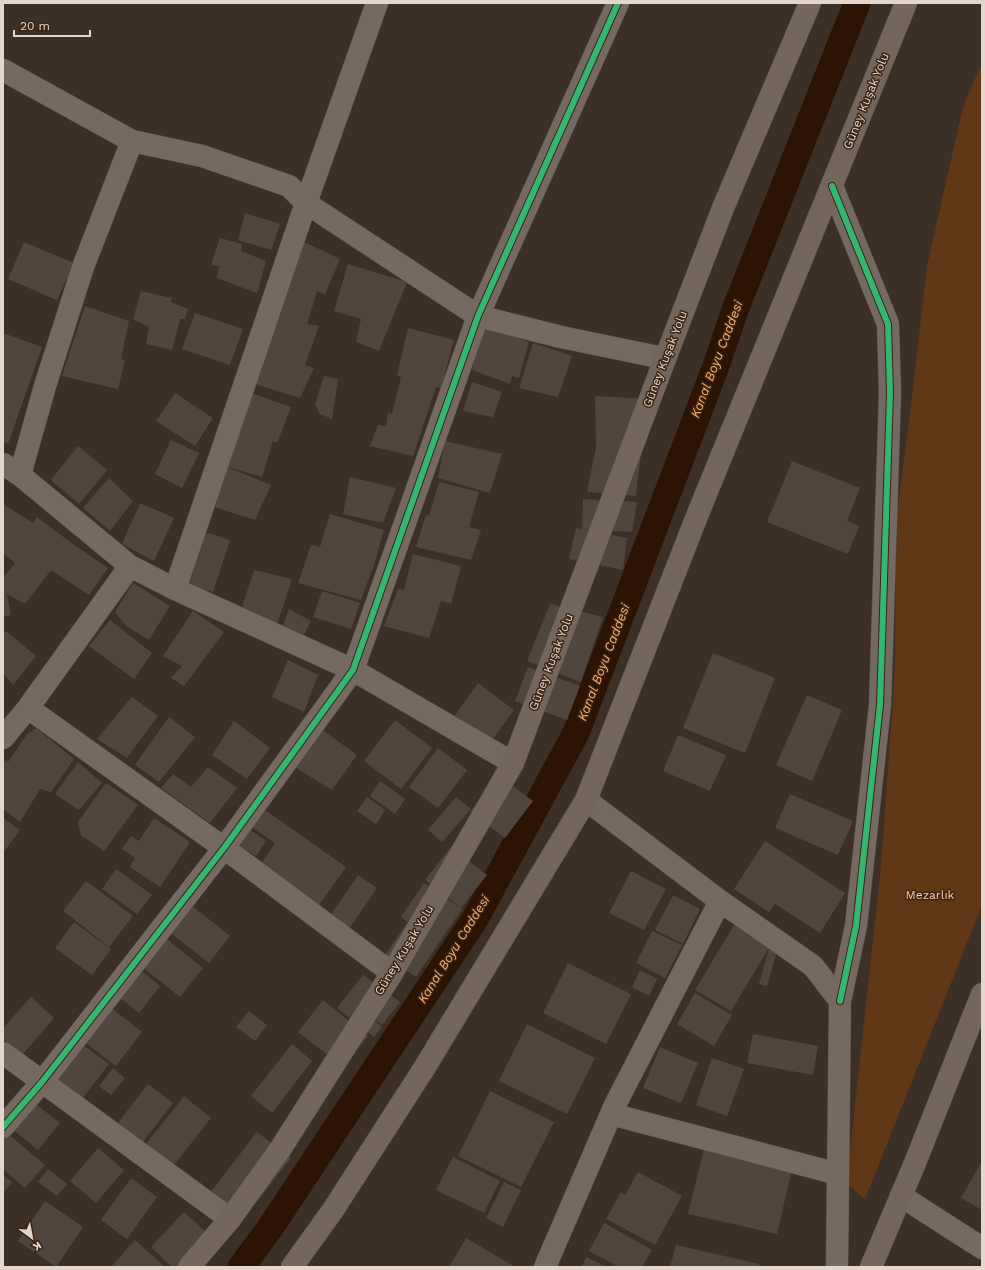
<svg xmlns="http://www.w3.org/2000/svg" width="985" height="1270" viewBox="0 0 985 1270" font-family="'Work Sans',sans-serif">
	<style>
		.green { fill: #613816 }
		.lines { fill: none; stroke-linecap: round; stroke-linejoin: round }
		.canal { stroke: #2c1303; stroke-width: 27 }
		.building { fill: #51463d }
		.minor-casing { stroke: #584d44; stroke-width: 23 }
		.major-casing { stroke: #584d44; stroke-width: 23 }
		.minor { stroke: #746a62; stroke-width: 22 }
		.major { stroke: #74665c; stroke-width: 22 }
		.cycleway-casing { stroke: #3b2413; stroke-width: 8 }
		.cycleway { stroke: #33b770; stroke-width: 6 }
		.labels { text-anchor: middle; stroke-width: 3; stroke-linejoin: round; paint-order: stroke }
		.street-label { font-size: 12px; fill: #e5d6cb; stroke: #3b2413 }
		.park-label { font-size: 12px; fill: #fdcdab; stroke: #3b2413 }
		.water-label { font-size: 13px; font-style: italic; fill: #fdae75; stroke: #3b2413 }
	</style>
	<rect width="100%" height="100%" fill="#3c2f26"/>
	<path class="green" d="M982 62V905L865 1199 847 1184 851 1142 881 867 895 670 896 523 912 397 927 266 963 107Z"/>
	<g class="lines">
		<path class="canal" d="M241 1267 270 1228 475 919 576 733 716 366 735 310 857 3"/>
	</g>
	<path class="building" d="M245 213 280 224 271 250 238 240Z
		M220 238 242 244 241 251 266 261 257 293 217 278 219 266 211 265Z
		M302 241 340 259 325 294 317 291 307 324 319 326 305 365 314 368 300 398 252 383Z
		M24 242 74 263 57 300 8 279Z
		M348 264 407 282 379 351 356 342 361 319 334 311Z
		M141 291 172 298 171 302 188 309 185 319H180L172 350 146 344 149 327 133 319Z
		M85 306 129 321 121 359 125 360 118 389 62 376Z
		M195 313 243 329 230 365 182 349Z
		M483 326 529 342 519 378 512 376 510 384 472 370Z
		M408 328 454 340 441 388 436 387 413 456 370 446 378 425 386 426 388 413 392 414 401 377 397 375Z
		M3 333 42 347 8 444 3 442Z
		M533 343 572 356 558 397 519 388Z
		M324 376 338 379 332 419 320 414 315 404Z
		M472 382 502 392 493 417 463 411Z
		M175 393 213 418 195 446 156 421Z
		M251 393 291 407 277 443 273 441 262 477 225 466 271 485 255 520 211 506Z
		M595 396 647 399 636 496 587 492 596 447Z
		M171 440 199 453 182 488 155 474Z
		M445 441 502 454 490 493 438 478Z
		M78 446 107 470 79 504 51 480Z
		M792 461 860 488 847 521 859 526 848 554 767 522Z
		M350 477 396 488 383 523 343 514Z
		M109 478 133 501 110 531 83 508Z
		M439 482 479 492 469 527 481 530 471 560 416 547 426 515 429 516Z
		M583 499 637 502 632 532 582 529Z
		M140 503 174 518 154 561 122 544Z
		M3 504 33 523 37 517 70 542 108 568 89 595 51 570 25 604 7 594 11 615 3 617V578L15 563 3 553Z
		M330 514 384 530 375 562 361 600 298 583 311 545 320 547Z
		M576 528 627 538 623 570 569 559Z
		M199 530 230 540 213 592 182 583Z
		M413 554 461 566 451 604 441 601 429 638 384 626 398 589 404 590Z
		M254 570 292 579 277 625 240 613Z
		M133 583 170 606 149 640 126 626 115 612Z
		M322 591 360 603 351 629 313 617Z
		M550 604 603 617 581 682 527 661Z
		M289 609 311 621 302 639 282 628Z
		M193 611 224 632 184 686 171 678 182 666 163 656Z
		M110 620 152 653 134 679 89 646Z
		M6 631 36 656 13 685 3 673V634Z
		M713 653 775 678 745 753 683 728Z
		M288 660 318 675 304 712 272 697Z
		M528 667 580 686 567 720 515 701Z
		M478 683 514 710 489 744 453 718Z
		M807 695 842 710 812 781 776 765Z
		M132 697 158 716 127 758 97 739Z
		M169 717 195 737 159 782 135 765Z
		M395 720 432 748 401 789 364 761Z
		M234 721 270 748 247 779 212 755Z
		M36 728 74 759 51 792 40 789 20 822 3 809V760L9 761 27 734Z
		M321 729 357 755 332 790 293 766Z
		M678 735 726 755 710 791 663 771Z
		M438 748 467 770 438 808 409 787Z
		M78 762 102 783 79 810 55 794Z
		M208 767 237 788 210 823 161 788 173 774 191 787Z
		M498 775 533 801 505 838 470 812Z
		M380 781 405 799 395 814 370 796Z
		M106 783 138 805 104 851 81 835 78 822Z
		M790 794 853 821 838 855 775 828Z
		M367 797 385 810 376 824 357 811Z
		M456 797 471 809 442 842 428 830Z
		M261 807 346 867 319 905 261 864 275 843 249 825Z
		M3 818 20 830 3 853Z
		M154 818 190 842 160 887 130 867 135 858 122 849 131 836 139 841Z
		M246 827 266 841 256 856 235 843Z
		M765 841 845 893 820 933 775 904 769 912 734 889Z
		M451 847 487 875 461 908 425 880Z
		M116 869 152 895 137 914 102 889Z
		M631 871 666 889 644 930 609 913Z
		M358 875 377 888 349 929 330 916Z
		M86 881 133 916 109 947 63 911Z
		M424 883 462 909 416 977 384 956 408 922 401 917Z
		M673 895 700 909 683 944 655 930Z
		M190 904 230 936 209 963 169 932Z
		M74 922 111 949 92 975 55 948Z
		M734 925 770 946 731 1011 695 990Z
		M652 931 682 945 665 978 636 963Z
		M163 936 203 968 180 997 140 965Z
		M769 949 777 951 767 986 759 984Z
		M568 963 631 994 606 1044 543 1013Z
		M135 966 160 986 139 1013 114 993Z
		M640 970 657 979 649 996 632 987Z
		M363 975 386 992 368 1016 382 1027 374 1037 337 1008Z
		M695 993 732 1015 714 1046 677 1024Z
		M389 994 400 1002 382 1025 371 1017Z
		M31 997 54 1018 22 1055 3 1039V1028Z
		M323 1000 368 1036 343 1067 298 1032Z
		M109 1006 142 1032 116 1066 82 1040Z
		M249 1011 267 1025 255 1041 236 1027Z
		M527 1024 595 1058 567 1114 499 1081Z
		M753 1034 818 1046 813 1075 747 1063Z
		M79 1042 109 1064 82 1099 52 1076Z
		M292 1044 312 1061 272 1113 251 1096Z
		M660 1047 698 1063 681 1103 643 1088Z
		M712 1058 744 1069 727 1116 696 1105Z
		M113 1068 125 1078 111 1095 99 1086Z
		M148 1084 173 1103 142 1143 117 1124Z
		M490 1091 554 1122 521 1187 458 1156Z
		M184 1096 211 1118 173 1166 146 1144Z
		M33 1102 60 1123 38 1150 11 1128Z
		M257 1132 291 1158 243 1219 210 1193Z
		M7 1133 45 1165 25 1188 3 1169V1138Z
		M98 1148 124 1170 96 1203 70 1181Z
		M704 1149 792 1169 777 1234 688 1214Z
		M453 1157 500 1181 484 1213 436 1190Z
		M982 1161V1210L961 1198Z
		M48 1169 67 1184 57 1196 38 1182Z
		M638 1172 682 1196 655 1245 606 1219 621 1192 625 1195Z
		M3 1175 12 1182 3 1193Z
		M131 1178 157 1197 127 1239 101 1220Z
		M504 1182 521 1190 503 1227 486 1218Z
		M45 1201 83 1227 56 1267 18 1241Z
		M184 1212 221 1246 202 1267H172L151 1247Z
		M604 1223 652 1250 642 1267H619L589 1251Z
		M466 1238 515 1267H449Z
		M135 1240 165 1267H111Z
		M676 1245 759 1264 760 1267H670Z
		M586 1257 607 1267H582Z"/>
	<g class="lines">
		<defs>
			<path id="minor" d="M3 70 132 141 202 156 289 186 306 203 478 316 561 337 663 358 665 359
				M832 186 888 324 890 393 880 705 856 926 840 1001
				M3 464 20 475 130 566 175 589 353 670 513 763
				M20 475 45 386 83 267 132 141
				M175 589 306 203 377 3
				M28 708 224 848 392 973
				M3 738 28 708 130 566
				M586 800 720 901 813 966 840 1001 837 1267
				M3 1053 230 1219
				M611 1114 838 1174
				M3 1127 42 1082 224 848 353 670 478 316 618 3
				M901 1196 982 1248
				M545 1267 615 1105 720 901"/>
			<path id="major" d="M189 1267 230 1219 281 1148 392 973 513 763 665 359 723 208 810 3
				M292 1267 333 1210 425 1067 586 800 697 516 906 3
				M871 1267 915 1163 982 994"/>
		</defs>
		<use href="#minor" class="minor-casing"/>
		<use href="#major" class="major-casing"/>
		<use href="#minor" class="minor"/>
		<use href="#major" class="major"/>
		<defs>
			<path id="cycleway" d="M832 186 888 324 890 393 880 705 856 926 840 1001
				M3 1127 42 1082 224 848 353 670 478 316 618 3"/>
		</defs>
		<use href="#cycleway" class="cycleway-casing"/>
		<use href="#cycleway" class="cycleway"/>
	</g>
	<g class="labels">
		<g class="street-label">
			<text transform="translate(866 101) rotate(-68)" y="4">Güney Kuşak Yolu</text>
			<text transform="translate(665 359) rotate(-69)" y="4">Güney Kuşak Yolu</text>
			<text transform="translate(551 662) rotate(-69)" y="4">Güney Kuşak Yolu</text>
			<text transform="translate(404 950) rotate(-59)" y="4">Güney Kuşak Yolu</text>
		</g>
		<g class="park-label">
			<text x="930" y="899">Mezarlık</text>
		</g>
		<g class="water-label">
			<text transform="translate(716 359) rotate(-69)" y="5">Kanal Boyu Caddesi</text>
			<text transform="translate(603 662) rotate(-69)" y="5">Kanal Boyu Caddesi</text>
			<text transform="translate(453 949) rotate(-58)" y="5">Kanal Boyu Caddesi</text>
		</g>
	</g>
	<rect width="985" height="1270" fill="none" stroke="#e5d6cb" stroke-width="8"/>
	<g transform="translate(32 1238) rotate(148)" stroke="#3b2413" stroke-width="3" paint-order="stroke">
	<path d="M0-3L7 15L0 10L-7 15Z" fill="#e5d6cb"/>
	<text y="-6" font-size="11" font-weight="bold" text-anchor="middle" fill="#e5d6cb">K</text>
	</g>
	<path d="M14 30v6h76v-6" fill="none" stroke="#e5d6cb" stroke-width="2"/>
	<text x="20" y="30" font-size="12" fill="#e5d6cb" stroke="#3b2413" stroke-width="3" paint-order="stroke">20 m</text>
</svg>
